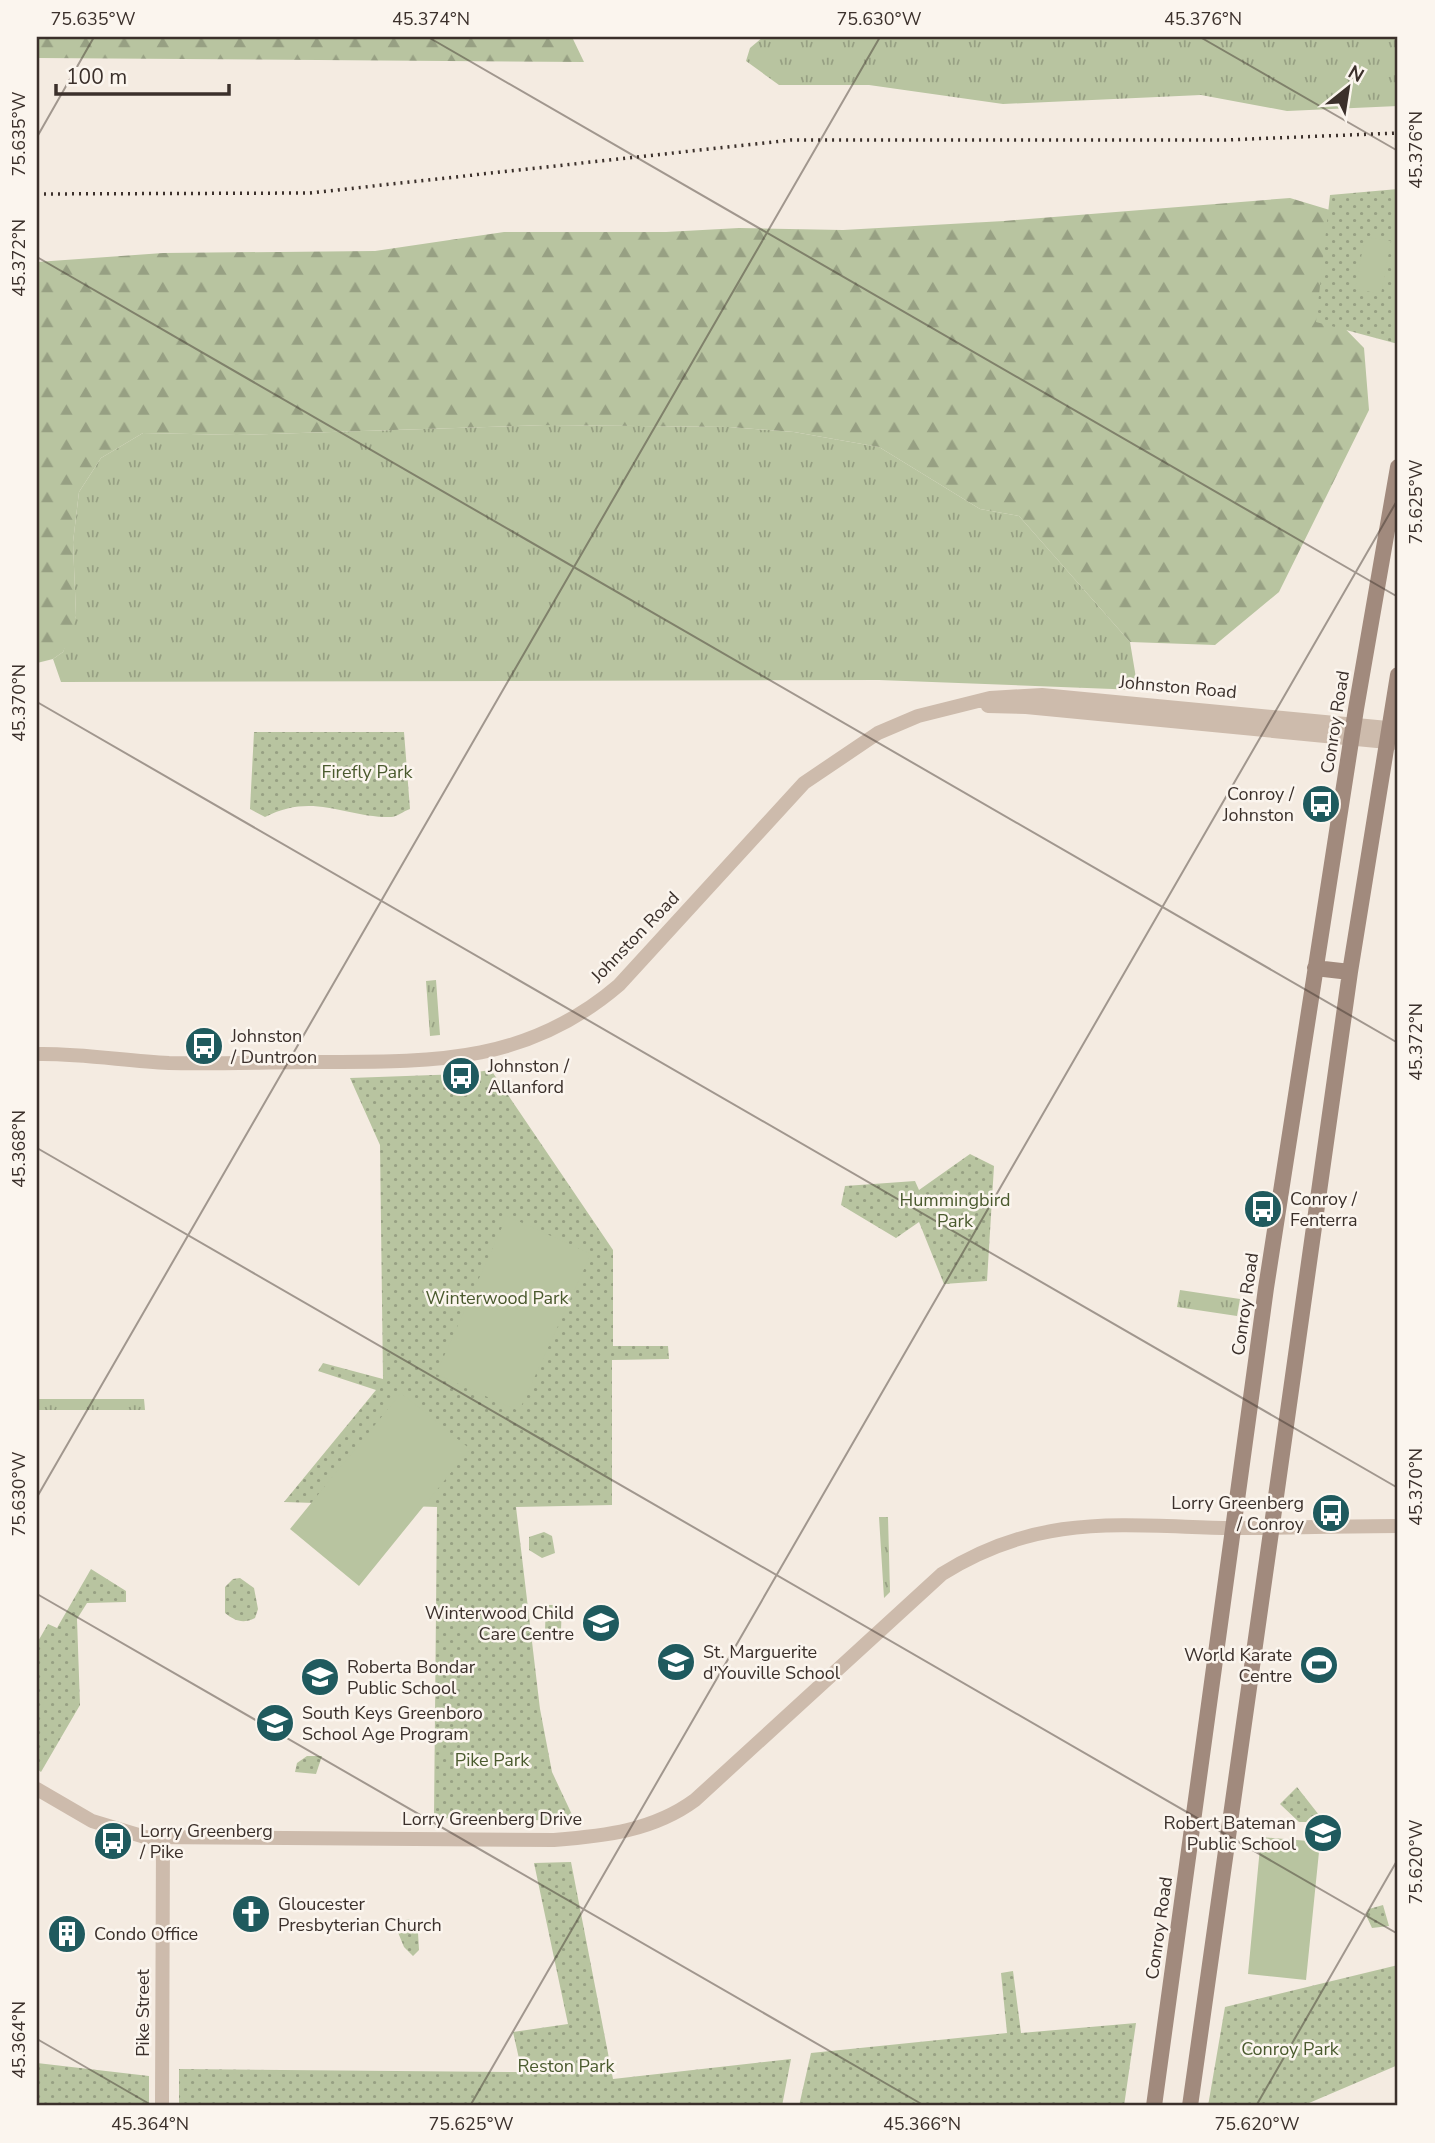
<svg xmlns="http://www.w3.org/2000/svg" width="1435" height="2143" viewBox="0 0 1435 2143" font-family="'Nunito Sans',sans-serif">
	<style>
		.grass { fill: url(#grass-tufts) }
		.forest { fill: url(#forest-firs) }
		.park { fill: url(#park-dots) }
		.garden { fill: #b8c4a0 }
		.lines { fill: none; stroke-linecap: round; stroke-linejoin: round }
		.tertiary { stroke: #cdbbac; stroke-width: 14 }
		.secondary { stroke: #a18a7d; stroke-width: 16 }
		.rail { stroke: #3b302b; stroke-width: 3.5; stroke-dasharray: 2 5; stroke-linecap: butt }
		.ticks { fill: none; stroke: #3b302b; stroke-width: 2; stroke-opacity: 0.45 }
		.labels { text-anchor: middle; stroke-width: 5; stroke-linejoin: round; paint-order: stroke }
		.street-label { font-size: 18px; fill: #3b302b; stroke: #fbf5ee }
		.park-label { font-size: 18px; fill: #4a5a2e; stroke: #fbf5ee }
		.poi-label { font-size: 18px; fill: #3b302b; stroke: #fbf5ee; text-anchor: start }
		.neatline { fill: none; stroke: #3b302b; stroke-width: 2.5 }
		.ticks-label { font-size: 18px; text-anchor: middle; fill: #3b302b }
	</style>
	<defs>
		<pattern id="grass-tufts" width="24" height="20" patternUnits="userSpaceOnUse" patternTransform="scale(1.75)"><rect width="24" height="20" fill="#b8c4a0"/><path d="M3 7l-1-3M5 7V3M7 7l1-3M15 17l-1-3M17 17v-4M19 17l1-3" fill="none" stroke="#97a083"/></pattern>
		<pattern id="forest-firs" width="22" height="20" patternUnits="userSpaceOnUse" patternTransform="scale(1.75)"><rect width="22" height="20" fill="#b8c4a0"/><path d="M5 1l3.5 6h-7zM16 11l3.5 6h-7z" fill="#97a083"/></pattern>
		<pattern id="park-dots" width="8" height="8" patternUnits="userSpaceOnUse" patternTransform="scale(1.75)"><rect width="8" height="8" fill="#b8c4a0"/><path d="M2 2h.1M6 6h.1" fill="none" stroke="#97a083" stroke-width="1.8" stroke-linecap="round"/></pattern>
	</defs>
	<rect width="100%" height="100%" fill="#f4ebe1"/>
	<path class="grass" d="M763 37H1398V106L1287 111 1201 95 1003 104 869 85H779L746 61 750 48Z
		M546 425 729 427 794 432 879 447 980 509 1019 516 1130 642 1138 690 879 680 61 682 53 659 63 652 76 616 73 542 79 492 101 458 143 433 237 435Z
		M436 980 440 1035 430 1036 426 981Z
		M1180 1290 1240 1299 1237 1316 1177 1307Z
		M144 1399 145 1410H37V1399Z
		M879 1517H888L890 1592 884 1598Z"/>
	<path class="forest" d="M37 37H572L584 62 37 58Z
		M1290 198 1343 214 1322 305 1364 348 1369 410 1279 592 1215 645 1130 642 1019 516 980 509 879 447 794 432 729 427 546 425 237 435 143 433 101 458 79 492 73 542 76 616 71 636 63 652 53 659 37 663V262L163 253 375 251 504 232H666L739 228 843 230 1004 221Z"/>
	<path class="park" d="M1398 189V344L1316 322 1330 195Z
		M254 732H404L410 809C403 811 396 818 390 817 343 817 313 792 265 817L250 809Z
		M491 1070 613 1250V1346H668L669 1359 612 1360V1505L516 1507 540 1709 552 1772 575 1821 434 1818 437 1507 284 1502 376 1390 318 1371 323 1363 383 1379 380 1145 350 1078 462 1074Z
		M970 1154 994 1166 987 1281 944 1284 919 1222 896 1238 841 1205 845 1186 915 1181 919 1190Z
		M544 1532 552 1536 555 1553 542 1558 529 1550V1537Z
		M91 1569 126 1591V1602L87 1603 77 1619 80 1705 41 1772 37 1769V1643L48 1624 57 1628Z
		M240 1578 254 1588 258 1609 255 1618C243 1624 235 1621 225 1613V1587L233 1579Z
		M546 1605H562L561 1630H545Z
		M307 1756H322L316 1774 295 1772 297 1763Z
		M1297 1787 1319 1815 1311 1822H1299L1280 1804Z
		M571 1862 613 2079 791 2059 782 2106H179V2069L522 2072 513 2032 568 2024 534 1863Z
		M1383 1905 1389 1926 1372 1928 1366 1915 1369 1909Z
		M409 1919 418 1933 419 1950 413 1956 404 1947 397 1930 400 1922Z
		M1398 1965V2065L1302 2106H1208L1225 2007Z
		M1013 1971 1021 2033 1136 2023 1124 2106H799L811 2053 1007 2033 1001 1973Z
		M37 2063 149 2076V2106H37Z"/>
	<path class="garden" d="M1365 237 1391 241 1381 294 1355 289Z
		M507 1216 591 1254 519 1411 436 1374Z
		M401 1393 470 1449 359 1586 290 1529Z
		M1261 1837 1320 1842 1306 1980 1248 1974Z"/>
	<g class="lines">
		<path class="tertiary" d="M988 706 1026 707 1398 743
			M37 1054C81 1053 125 1061 169 1063 219 1064 269 1062 318 1062 433 1062 527 1064 619 985L804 783 878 733 918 716 990 698 1042 695 1398 729
			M37 1789 92 1821 145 1837 554 1840C604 1836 653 1831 695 1800L942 1574C1041 1512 1121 1526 1232 1528 1287 1528 1343 1526 1398 1526
			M162 2106 163 1837"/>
		<path class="secondary" d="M1315 968 1350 972
			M1154 2106 1266 1288 1356 709 1398 467
			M1190 2106 1350 972 1398 675"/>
		<path class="rail" d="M37 194 310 193 791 140H1225L1398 133"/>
	</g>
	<path class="ticks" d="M428 37 1398 597M1200 37 1398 151M37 137 94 37M37 257 1398 1043M37 702 1398 1488M37 1148 1398 1934M37 1497 880 37M37 1594 925 2106M37 2039 153 2106M470 2106 1398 499M1256 2106 1398 1859"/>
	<defs>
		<symbol id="bus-disc" viewBox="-11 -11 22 22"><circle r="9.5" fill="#1f5a5e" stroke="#fbf5ee"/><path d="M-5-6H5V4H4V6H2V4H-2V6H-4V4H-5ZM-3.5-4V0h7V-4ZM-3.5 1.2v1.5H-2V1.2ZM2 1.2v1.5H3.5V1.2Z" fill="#fff"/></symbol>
		<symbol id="school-disc" viewBox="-11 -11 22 22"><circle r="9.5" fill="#1f5a5e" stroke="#fbf5ee"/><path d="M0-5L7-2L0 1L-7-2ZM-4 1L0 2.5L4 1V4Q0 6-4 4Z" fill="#fff"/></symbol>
		<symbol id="stadium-disc" viewBox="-11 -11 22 22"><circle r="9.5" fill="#1f5a5e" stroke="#fbf5ee"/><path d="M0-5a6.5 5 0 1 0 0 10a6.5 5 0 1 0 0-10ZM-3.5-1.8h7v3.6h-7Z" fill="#fff"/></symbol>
		<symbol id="church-disc" viewBox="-11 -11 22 22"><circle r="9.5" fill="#1f5a5e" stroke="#fbf5ee"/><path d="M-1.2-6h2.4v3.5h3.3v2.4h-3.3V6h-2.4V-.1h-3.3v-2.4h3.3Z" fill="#fff"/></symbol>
		<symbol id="building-disc" viewBox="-11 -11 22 22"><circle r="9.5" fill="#1f5a5e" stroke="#fbf5ee"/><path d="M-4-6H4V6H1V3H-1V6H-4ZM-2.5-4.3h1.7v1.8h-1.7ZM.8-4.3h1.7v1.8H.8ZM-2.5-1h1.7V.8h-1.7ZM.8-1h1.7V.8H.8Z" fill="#fff"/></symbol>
	</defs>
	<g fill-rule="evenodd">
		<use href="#bus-disc" x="1299" y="782" width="44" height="44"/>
		<use href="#bus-disc" x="182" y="1024" width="44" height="44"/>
		<use href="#bus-disc" x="439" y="1054" width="44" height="44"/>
		<use href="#bus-disc" x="1241" y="1187" width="44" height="44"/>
		<use href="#bus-disc" x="1309" y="1491" width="44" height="44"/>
		<use href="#school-disc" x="579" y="1601" width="44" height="44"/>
		<use href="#school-disc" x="654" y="1640" width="44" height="44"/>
		<use href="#stadium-disc" x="1297" y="1643" width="44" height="44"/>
		<use href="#school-disc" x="298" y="1655" width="44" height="44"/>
		<use href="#school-disc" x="253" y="1701" width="44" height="44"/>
		<use href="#school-disc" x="1301" y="1811" width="44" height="44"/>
		<use href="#bus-disc" x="91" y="1819" width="44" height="44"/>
		<use href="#church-disc" x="229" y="1892" width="44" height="44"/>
		<use href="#building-disc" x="45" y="1912" width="44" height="44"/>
	</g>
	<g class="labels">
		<g class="street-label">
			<text transform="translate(1178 687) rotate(5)" y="6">Johnston Road</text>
			<text transform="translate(1335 722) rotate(-81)" y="6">Conroy Road</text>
			<text transform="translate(635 937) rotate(-46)" y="6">Johnston Road</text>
			<text transform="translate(1245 1304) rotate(-82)" y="6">Conroy Road</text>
			<text x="492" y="1825">Lorry Greenberg Drive</text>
			<text transform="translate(1159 1928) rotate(-82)" y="6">Conroy Road</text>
			<text transform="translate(143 2013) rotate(-90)" y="6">Pike Street</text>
		</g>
		<g class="park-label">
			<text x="367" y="778">Firefly Park</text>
			<text x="955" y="1206">Hummingbird<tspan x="955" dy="21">Park</tspan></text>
			<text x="497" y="1304">Winterwood Park</text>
			<text x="492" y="1766">Pike Park</text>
			<text x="1290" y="2055">Conroy Park</text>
			<text x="566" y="2072">Reston Park</text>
		</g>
		<g class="poi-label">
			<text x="1294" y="800" text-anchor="end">Conroy /<tspan x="1294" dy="21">Johnston</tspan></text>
			<text x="231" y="1042">Johnston<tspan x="231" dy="21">/ Duntroon</tspan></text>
			<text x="488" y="1072">Johnston /<tspan x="488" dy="21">Allanford</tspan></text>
			<text x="1290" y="1205">Conroy /<tspan x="1290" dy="21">Fenterra</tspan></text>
			<text x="1304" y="1509" text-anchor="end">Lorry Greenberg<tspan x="1304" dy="21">/ Conroy</tspan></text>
			<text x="574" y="1619" text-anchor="end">Winterwood Child<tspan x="574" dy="21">Care Centre</tspan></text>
			<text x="703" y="1658">St. Marguerite<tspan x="703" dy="21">d'Youville School</tspan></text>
			<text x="1292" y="1661" text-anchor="end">World Karate<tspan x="1292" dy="21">Centre</tspan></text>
			<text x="347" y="1673">Roberta Bondar<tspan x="347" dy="21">Public School</tspan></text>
			<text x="302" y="1719">South Keys Greenboro<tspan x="302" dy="21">School Age Program</tspan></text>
			<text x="1296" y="1829" text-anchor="end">Robert Bateman<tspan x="1296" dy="21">Public School</tspan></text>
			<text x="140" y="1837">Lorry Greenberg<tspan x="140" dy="21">/ Pike</tspan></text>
			<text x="278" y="1910">Gloucester<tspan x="278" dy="21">Presbyterian Church</tspan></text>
			<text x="94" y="1940">Condo Office</text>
		</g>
	</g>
	<rect width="1435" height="2143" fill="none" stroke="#fbf5ee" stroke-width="77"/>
	<g transform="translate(1348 88) rotate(30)" stroke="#fbf5ee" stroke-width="5" paint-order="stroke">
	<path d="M0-5L12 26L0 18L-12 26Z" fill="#3b302b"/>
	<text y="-10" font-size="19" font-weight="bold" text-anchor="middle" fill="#3b302b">N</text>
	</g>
	<path d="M56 84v10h173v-10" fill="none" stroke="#3b302b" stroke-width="3.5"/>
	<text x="66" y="84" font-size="21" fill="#3b302b" stroke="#fbf5ee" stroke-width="5" paint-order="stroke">100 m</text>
	<rect x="38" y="38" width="1358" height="2066" class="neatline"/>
	<g class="ticks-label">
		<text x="93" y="25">75.635°W</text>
		<text x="431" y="25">45.374°N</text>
		<text x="879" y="25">75.630°W</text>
		<text x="1203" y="25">45.376°N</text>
		<text transform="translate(19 134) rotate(-90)" y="6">75.635°W</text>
		<text transform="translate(1416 150) rotate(-90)" y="6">45.376°N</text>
		<text transform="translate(19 258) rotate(-90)" y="6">45.372°N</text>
		<text transform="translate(1416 502) rotate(-90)" y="6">75.625°W</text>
		<text transform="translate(19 703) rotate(-90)" y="6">45.370°N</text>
		<text transform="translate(1416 1042) rotate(-90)" y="6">45.372°N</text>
		<text transform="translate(19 1149) rotate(-90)" y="6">45.368°N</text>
		<text transform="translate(1416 1487) rotate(-90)" y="6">45.370°N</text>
		<text transform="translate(19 1494) rotate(-90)" y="6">75.630°W</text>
		<text transform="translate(1416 1862) rotate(-90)" y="6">75.620°W</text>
		<text transform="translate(19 2040) rotate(-90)" y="6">45.364°N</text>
		<text x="150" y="2130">45.364°N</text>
		<text x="471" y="2130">75.625°W</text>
		<text x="922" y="2130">45.366°N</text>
		<text x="1257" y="2130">75.620°W</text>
	</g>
</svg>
